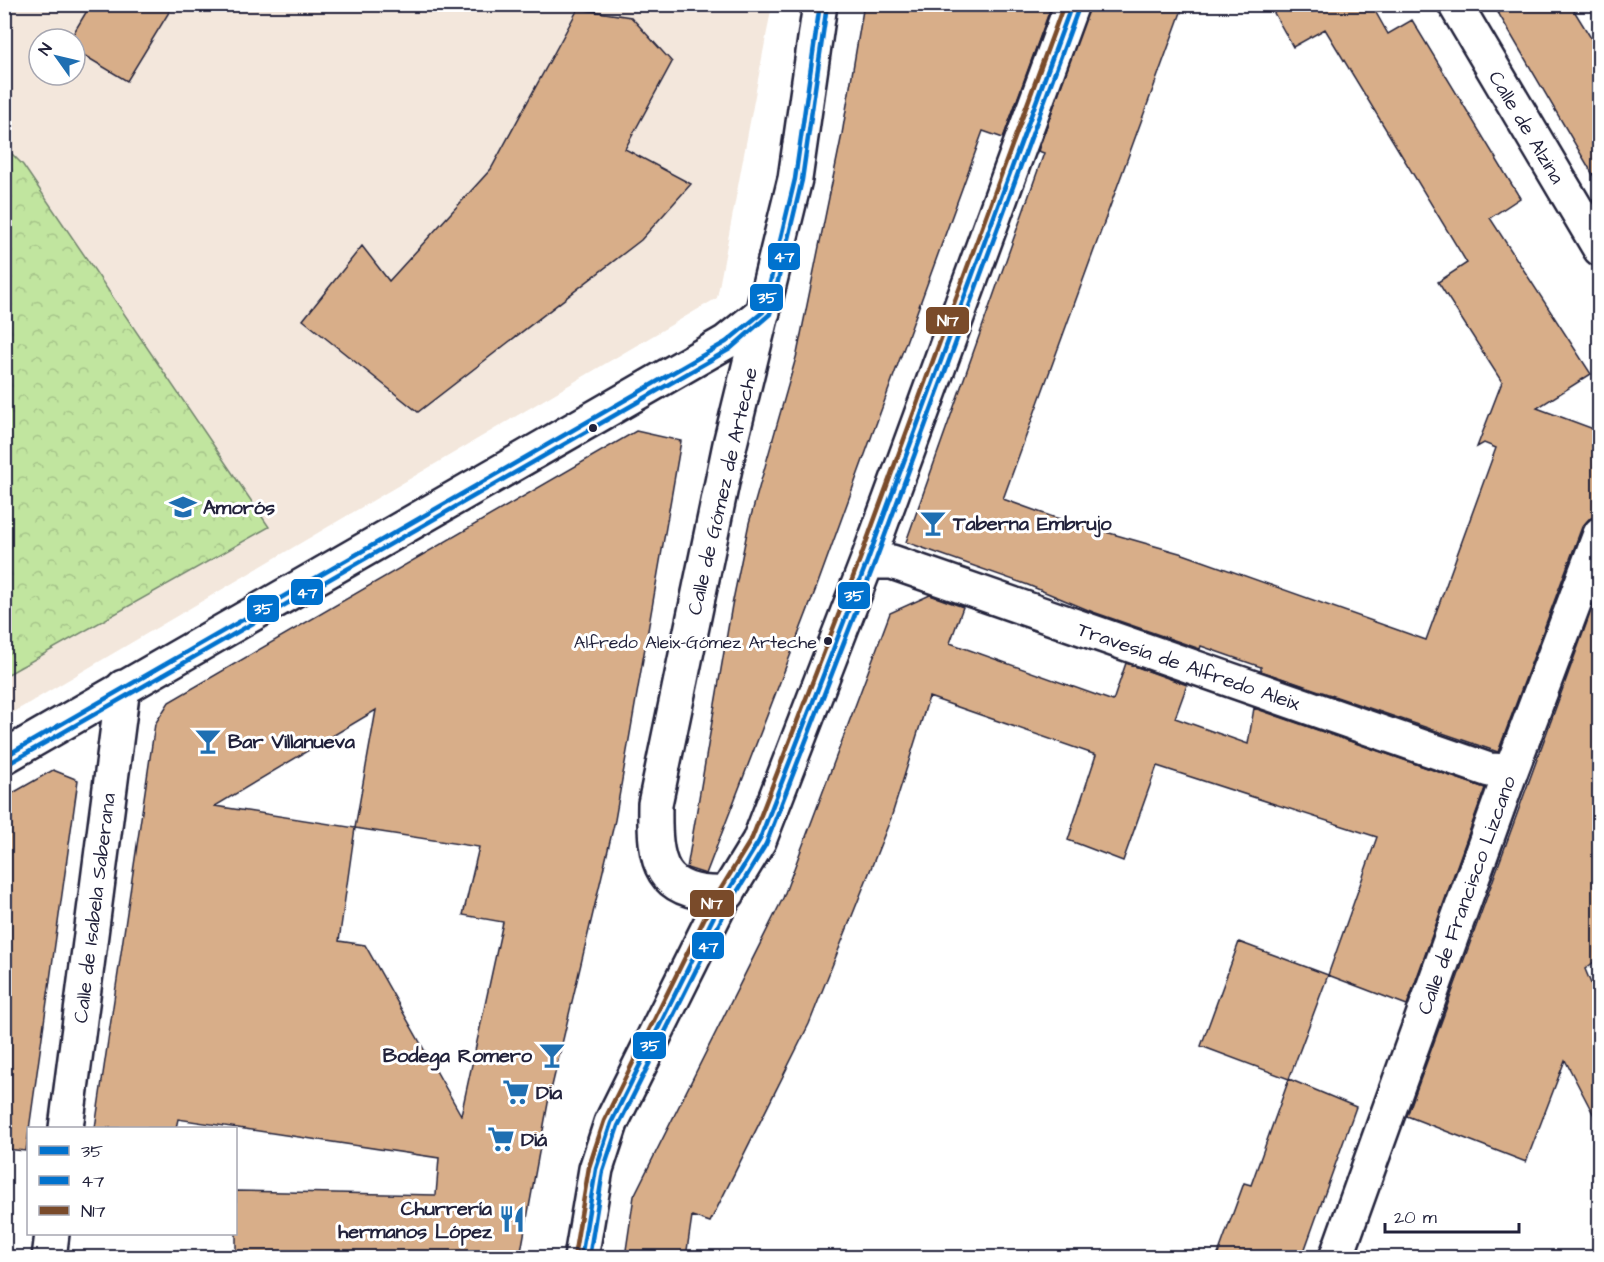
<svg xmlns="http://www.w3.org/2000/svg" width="1604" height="1262" viewBox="0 0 1604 1262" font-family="'Architects Daughter',sans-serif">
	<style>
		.built { fill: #f3e7dc; fill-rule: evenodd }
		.park { fill: url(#park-crowns); stroke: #72846d; stroke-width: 1.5 }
		.building { fill: #d8ae89; stroke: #22223b; stroke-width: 1.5; fill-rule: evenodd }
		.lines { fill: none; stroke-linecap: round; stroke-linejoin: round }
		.minor-casing { stroke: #22223b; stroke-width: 38 }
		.minor { stroke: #fff; stroke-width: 33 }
		.bus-1-casing { stroke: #fff; stroke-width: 9 }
		.bus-2-casing { stroke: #fff; stroke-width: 9 }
		.bus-3-casing { stroke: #fff; stroke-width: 9 }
		.bus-1 { stroke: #0072ce; stroke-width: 4.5 }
		.bus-2 { stroke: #0072ce; stroke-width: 4.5 }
		.bus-3 { stroke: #7a4b2a; stroke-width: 4.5 }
		.bus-dot { fill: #22223b; stroke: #fff; stroke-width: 2 }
		.labels { text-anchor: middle; stroke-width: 6; stroke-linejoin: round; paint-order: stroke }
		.bus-label { font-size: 18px; fill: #22223b; stroke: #fff; text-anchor: end }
		.street-label { font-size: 20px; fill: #22223b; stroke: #fff }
		.poi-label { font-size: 20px; font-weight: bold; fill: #22223b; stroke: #fff; text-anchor: start }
		.line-badge { stroke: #fff; stroke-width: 2 }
		.badge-label { font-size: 16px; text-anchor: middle; font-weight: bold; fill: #fff }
	</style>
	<defs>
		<pattern id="park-crowns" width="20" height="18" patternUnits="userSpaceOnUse" patternTransform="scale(1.5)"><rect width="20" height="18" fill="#c1e59f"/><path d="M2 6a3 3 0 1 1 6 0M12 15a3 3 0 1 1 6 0" fill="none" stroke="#a6c48a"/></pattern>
	</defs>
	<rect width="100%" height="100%" fill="#fff"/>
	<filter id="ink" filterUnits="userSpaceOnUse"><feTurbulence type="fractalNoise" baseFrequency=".0167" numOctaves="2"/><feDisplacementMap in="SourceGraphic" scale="12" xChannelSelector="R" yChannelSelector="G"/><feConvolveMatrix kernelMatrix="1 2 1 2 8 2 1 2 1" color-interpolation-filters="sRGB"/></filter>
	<g filter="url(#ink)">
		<path class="built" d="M4 5H772L717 298 5 717ZM39 39H75V75H39Z"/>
		<path class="park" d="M5 147 23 165 269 527 5 676Z"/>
		<path class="building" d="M91 4H174L127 81 75 50V39H70Z
			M864 4H1052L1003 138 983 131 817 586 706 874 687 868 732 605 749 523 797 354 842 134Z
			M1090 4H1184L1003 499 1053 517 1183 554 1426 640 1496 448 1484 443 1477 447 1502 382 1438 282 1467 263 1325 29 1293 47 1269 4H1371L1388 34 1412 20 1520 198 1490 218 1591 374 1537 408 1599 431V516L1589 519 1582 527 1498 752 1261 671V667L1201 646 1200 649 1093 612 1028 585 906 542 1044 153 1038 151Z
			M1493 4H1570L1599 51V185Z
			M578 9 631 17 672 62 625 149 691 184 641 240 418 412 303 320 362 246 389 281 491 169Z
			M636 431 681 441 615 820 548 1103 520 1257H236V1191L436 1195 439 1158 178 1119 176 1128H95L155 724 169 702ZM376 710 355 828 215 806ZM355 828 479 847 463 915 503 922 461 1115 365 945 339 941Z
			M1599 589V958L1585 969 1599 1003V1125L1565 1060 1526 1162 1407 1116Z
			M930 595 963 607 950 643 1113 701 1126 663 1187 685 1175 718 1248 744 1254 708 1485 788 1407 1005 1328 975 1377 837 1157 766 1123 861 1068 840 1096 755 929 697 891 818 809 1024 710 1222 692 1216 686 1257H625L634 1196 783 898 890 613Z
			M53 770 78 780 26 1151 4 1149V798Z
			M1239 942 1328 975 1289 1079 1201 1046Z
			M1289 1079 1356 1107 1302 1257H1217L1244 1183 1251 1185Z"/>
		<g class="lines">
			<defs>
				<path id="minor" d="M1455 4 1600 249
					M867 562H892L1489 770 1511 771
					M4 757 726 342 763 312
					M728 893C658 897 654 862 655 804L730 444 795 179 820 4
					M66 1128 123 687
					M49 1258 52 1234
					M581 1258 596 1169 611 1123 718 908 759 841 867 562 1072 4
					M1336 1258 1511 771 1600 534"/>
			</defs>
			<use href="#minor" class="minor-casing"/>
			<use href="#minor" class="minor"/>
			<defs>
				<path id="bus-1" d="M4 757 726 342 763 312 795 179 820 4
					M581 1258 596 1169 611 1123 718 908 759 841 867 562 1072 4"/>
				<path id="bus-2" d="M8 764 730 349 770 314 802 180 827 5
					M589 1258 603 1171 618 1126 725 912 766 844 874 565 1079 7"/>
				<path id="bus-3" d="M574 1257 589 1167 604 1121 711 905 752 838 860 559 1064 4"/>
			</defs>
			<use href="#bus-1" class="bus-1-casing"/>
			<use href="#bus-2" class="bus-2-casing"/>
			<use href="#bus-3" class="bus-3-casing"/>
			<use href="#bus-1" class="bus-1"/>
			<use href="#bus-2" class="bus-2"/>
			<use href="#bus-3" class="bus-3"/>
		</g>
	</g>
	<defs>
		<symbol id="school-bare" viewBox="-9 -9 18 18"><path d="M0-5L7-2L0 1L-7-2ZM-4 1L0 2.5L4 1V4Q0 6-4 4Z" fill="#1f6fb2" stroke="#fff" stroke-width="2.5" paint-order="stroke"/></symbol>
		<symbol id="bar-bare" viewBox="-9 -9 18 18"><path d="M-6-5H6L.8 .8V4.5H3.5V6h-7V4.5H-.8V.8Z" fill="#1f6fb2" stroke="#fff" stroke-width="2.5" paint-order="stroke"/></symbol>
		<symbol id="supermarket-bare" viewBox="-9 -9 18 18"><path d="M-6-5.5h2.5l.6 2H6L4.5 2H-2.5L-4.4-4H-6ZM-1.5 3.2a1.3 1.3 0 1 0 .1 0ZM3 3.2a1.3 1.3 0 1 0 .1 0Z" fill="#1f6fb2" stroke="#fff" stroke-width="2.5" paint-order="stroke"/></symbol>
		<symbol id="restaurant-bare" viewBox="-9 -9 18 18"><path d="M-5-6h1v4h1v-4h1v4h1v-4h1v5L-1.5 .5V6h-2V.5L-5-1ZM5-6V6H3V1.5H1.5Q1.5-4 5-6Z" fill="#1f6fb2" stroke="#fff" stroke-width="2.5" paint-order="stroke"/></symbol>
	</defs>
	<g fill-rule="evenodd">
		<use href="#school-bare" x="164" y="488" width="38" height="38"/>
		<use href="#bar-bare" x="914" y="504" width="38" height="38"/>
		<use href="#bar-bare" x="189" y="722" width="38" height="38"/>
		<use href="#bar-bare" x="533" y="1036" width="38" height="38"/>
		<use href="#supermarket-bare" x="497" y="1073" width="38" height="38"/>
		<use href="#supermarket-bare" x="482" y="1120" width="38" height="38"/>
		<use href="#restaurant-bare" x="493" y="1200" width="38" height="38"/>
	</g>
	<g class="bus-dot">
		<circle cx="593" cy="428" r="5"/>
		<circle cx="828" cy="641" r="5"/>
	</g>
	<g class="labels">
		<g class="bus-label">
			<text x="817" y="648">Alfredo Aleix-Gómez Arteche</text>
		</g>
		<g class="street-label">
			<text transform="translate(1527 127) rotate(59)" y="7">Calle de Alzina</text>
			<text transform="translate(722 491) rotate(-77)" y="7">Calle de Gómez de Arteche</text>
			<text transform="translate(1189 666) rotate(19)" y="7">Travesía de Alfredo Aleix</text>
			<text transform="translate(1466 895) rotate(-70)" y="7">Calle de Francisco Lizcano</text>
			<text transform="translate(94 908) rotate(-83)" y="7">Calle de Isabela Saberana</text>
		</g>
		<g class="poi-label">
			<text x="203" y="514">Amorós</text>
			<text x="953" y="530">Taberna Embrujo</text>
			<text x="228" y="748">Bar Villanueva</text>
			<text x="532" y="1062" text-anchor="end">Bodega Romero</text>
			<text x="536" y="1099">Dia</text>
			<text x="521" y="1146">Diá</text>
			<text x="492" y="1215" text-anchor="end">Churrería<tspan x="492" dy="23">hermanos López</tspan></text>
		</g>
	</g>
	<g class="line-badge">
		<rect x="767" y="242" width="34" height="29" rx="6" fill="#0072ce"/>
		<rect x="749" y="283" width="35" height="29" rx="6" fill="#0072ce"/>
		<rect x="925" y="306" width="45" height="29" rx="6" fill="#7a4b2a"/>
		<rect x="290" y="578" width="34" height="28" rx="6" fill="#0072ce"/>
		<rect x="837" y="581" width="34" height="29" rx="6" fill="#0072ce"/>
		<rect x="246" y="594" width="34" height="29" rx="6" fill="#0072ce"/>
		<rect x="689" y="889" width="46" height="29" rx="6" fill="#7a4b2a"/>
		<rect x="691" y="931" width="34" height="29" rx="6" fill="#0072ce"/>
		<rect x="632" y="1031" width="35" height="29" rx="6" fill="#0072ce"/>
	</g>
	<g class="badge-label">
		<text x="784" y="262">47</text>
		<text x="767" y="303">35</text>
		<text x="948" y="326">N17</text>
		<text x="307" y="598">47</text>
		<text x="854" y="601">35</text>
		<text x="263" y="614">35</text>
		<text x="712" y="909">N17</text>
		<text x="708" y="952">47</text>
		<text x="650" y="1051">35</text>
	</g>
	<rect width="1604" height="1262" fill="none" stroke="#fff" stroke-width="24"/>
	<rect x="12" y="12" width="1580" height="1238" fill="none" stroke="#22223b" stroke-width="2" filter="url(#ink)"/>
	<rect x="27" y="1127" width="210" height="108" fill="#ffffff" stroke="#a7a7b1" stroke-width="1.5"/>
	<rect x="39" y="1146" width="30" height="9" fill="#0072ce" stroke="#a7a7b1" stroke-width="1.5"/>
	<text x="81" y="1157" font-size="18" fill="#22223b">35</text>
	<rect x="39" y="1176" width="30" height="9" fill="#0072ce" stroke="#a7a7b1" stroke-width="1.5"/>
	<text x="81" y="1187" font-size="18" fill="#22223b">47</text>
	<rect x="39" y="1206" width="30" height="9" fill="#7a4b2a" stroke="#a7a7b1" stroke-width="1.5"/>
	<text x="81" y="1217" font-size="18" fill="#22223b">N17</text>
	<g transform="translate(57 57) rotate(304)"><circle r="28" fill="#ffffff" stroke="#a7a7b1" stroke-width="1.5"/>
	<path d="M0-4.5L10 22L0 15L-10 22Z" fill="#1f6fb2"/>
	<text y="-9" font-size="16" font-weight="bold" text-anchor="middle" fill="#22223b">N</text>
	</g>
	<path d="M1385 1223v9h134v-9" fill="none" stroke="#22223b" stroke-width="3"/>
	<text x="1394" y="1223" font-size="18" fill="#22223b" stroke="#ffffff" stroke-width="4.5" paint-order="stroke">20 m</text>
</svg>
